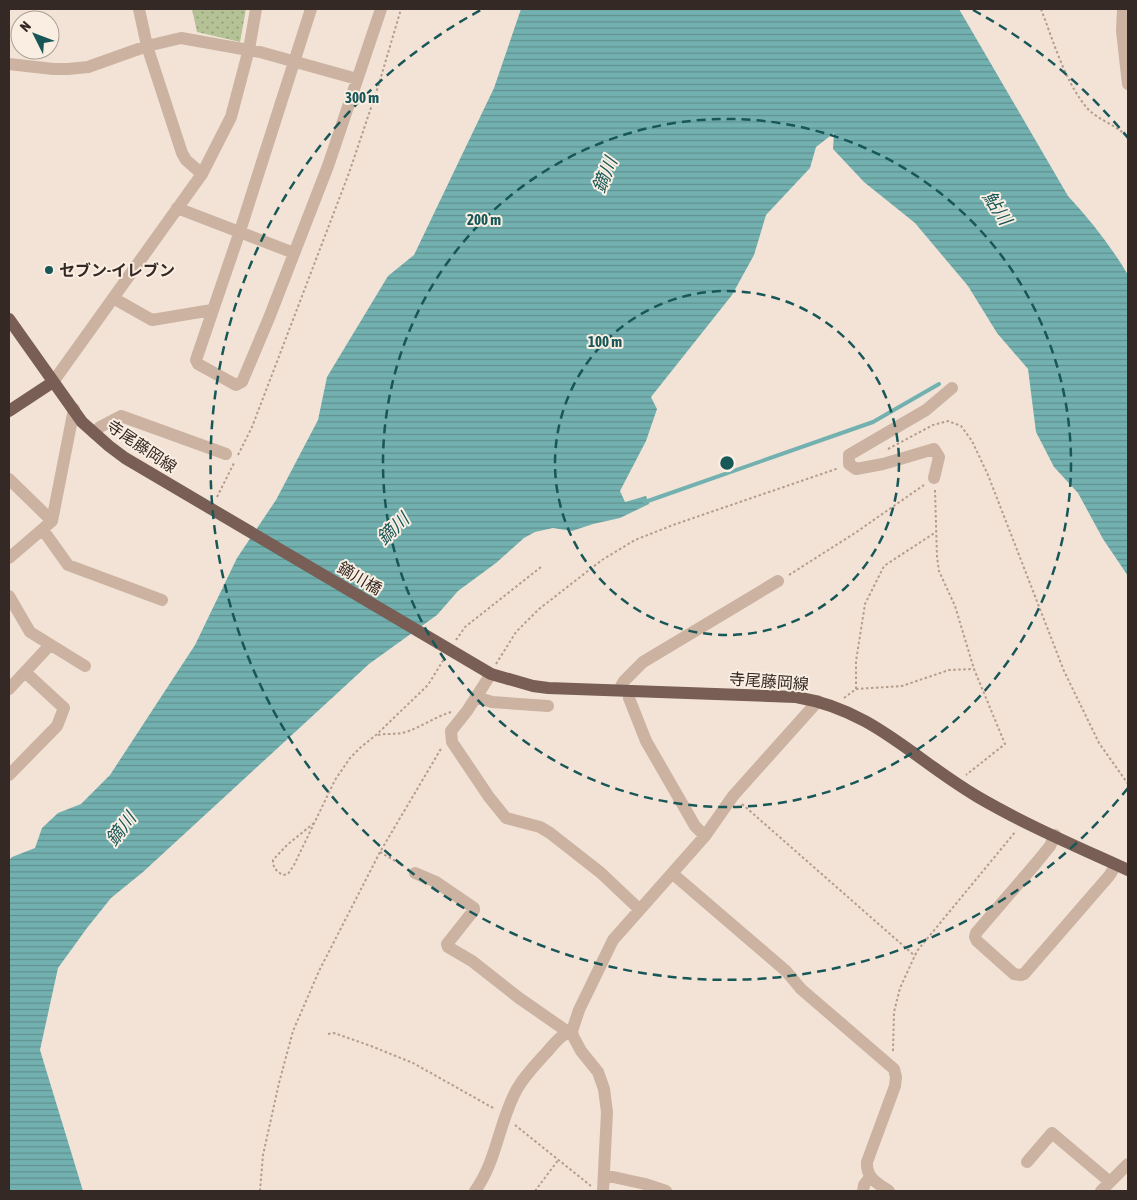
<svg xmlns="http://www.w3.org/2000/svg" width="1137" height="1200" viewBox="0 0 1137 1200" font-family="'Asap Condensed','Noto Sans JP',sans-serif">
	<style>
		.park { fill: url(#park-dots) }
		.water { fill: url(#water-rules) }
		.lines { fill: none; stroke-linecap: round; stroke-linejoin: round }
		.stream { stroke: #73b1b0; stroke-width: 4 }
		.path { stroke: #b69c8b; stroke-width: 2; stroke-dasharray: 2.5 2.5; stroke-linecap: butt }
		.minor { stroke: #cbb2a1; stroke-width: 12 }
		.major { stroke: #785e54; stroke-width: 12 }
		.ring { fill: none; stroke: #185758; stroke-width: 2.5; stroke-dasharray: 9 6 }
		.poi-dot { fill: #185758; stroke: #faeee2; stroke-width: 2 }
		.labels { text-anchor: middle; stroke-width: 4; stroke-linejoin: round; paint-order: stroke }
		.poi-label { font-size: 16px; font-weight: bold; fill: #342924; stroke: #faeee2; text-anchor: start }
		.street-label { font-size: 16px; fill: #342924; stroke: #faeee2 }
		.water-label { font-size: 18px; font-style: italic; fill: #185758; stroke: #faeee2 }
		.centre { fill: #185758; stroke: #faeee2; stroke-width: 2.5 }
		.ring-label { font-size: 15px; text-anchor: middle; font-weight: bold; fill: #185758; stroke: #faeee2; stroke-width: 4; stroke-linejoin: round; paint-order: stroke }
	</style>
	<defs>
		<pattern id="park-dots" width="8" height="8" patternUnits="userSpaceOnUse" patternTransform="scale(1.25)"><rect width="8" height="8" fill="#b5c295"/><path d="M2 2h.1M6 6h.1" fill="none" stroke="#949e79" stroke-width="1.8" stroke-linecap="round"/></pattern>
		<pattern id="water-rules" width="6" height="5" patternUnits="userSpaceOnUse" patternTransform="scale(1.25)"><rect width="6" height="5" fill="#73b1b0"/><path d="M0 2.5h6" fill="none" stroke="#5f908f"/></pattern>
	</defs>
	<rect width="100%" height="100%" fill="#f2e3d6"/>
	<path class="park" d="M192 9H246L240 42 197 32Z"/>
	<path class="water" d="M521 9H959L1068 196C1091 221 1111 246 1128 275V576L1103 539 1078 493 1054 467 1036 432 1028 369 997 333 968 286 915 223 864 182 833 149 834 133 816 147 810 168 766 215 754 255 732 295 651 397 657 409 646 441 620 491 625 502 646 496 649 504 620 518 593 524 572 531 553 528 535 532 524 538 496 563 458 591 437 615 369 664 143 872 111 898 87 928 58 968 40 1050 83 1191H9V860L12 857 35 848 42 828 58 813 81 804 110 775 195 645 237 558 276 500 318 420 327 377 388 276 414 255 494 88Z"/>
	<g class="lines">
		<path class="stream" d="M645 502 873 422 939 384"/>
		<path class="path" d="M1041 9C1053 40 1065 82 1087 108 1098 120 1116 125 1128 137
			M888 449 933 425 948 421 961 426 972 441 988 475 1064 671 1099 743 1128 784
			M238 455 252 427 349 173 378 87 401 9
			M935 490 937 557 939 571 955 606 974 669 1005 744 966 775
			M217 497 234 463
			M789 575 855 533 924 485
			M456 640 465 627 541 567
			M496 664 516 632 539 609 602 560 635 540 673 525 839 468
			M856 689V661L865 604 884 566 936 532
			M844 698 856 689 902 686 949 670 973 669
			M378 735C387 733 396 735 406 732 421 727 435 717 451 712
			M742 804 915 956
			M314 823 287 845 273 860C273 868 276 871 283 875L288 874 294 865 335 780 350 758 361 747 376 735 428 685 444 659
			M380 852 404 866
			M328 1034 334 1033 371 1046 413 1063 495 1109
			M893 1051 894 1012 900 988 917 951 1016 831
			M515 1125 591 1186
			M260 1191 263 1155 279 1083 293 1031 319 971 380 852 442 747
			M535 1191 559 1159"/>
		<path class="minor" d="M139 9 147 46 182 153 186 160 202 174
			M311 9 240 231 196 360 198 364 236 385 242 382 269 318 328 166 381 9
			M1123 9 1122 31 1128 84
			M9 64 53 69H68L88 67 147 46 181 38 260 52 357 79
			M177 208 294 253
			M113 298 152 320 212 310
			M53 382 202 174 231 117 249 49 256 9
			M94 433 100 427 121 416 226 454
			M934 478 939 457 934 449 883 464 856 469 849 464V455L926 410 952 388
			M9 479 52 521
			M43 530 68 565 162 600
			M9 558 52 521 74 409
			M9 596 30 632 85 666
			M491 674 467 711 451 731 452 742 489 797 506 818 540 827 550 833 601 873 639 909
			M9 689 50 645
			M619 690 624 681 643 662 778 581
			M629 691V698L646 741 695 826 705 836
			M476 697 492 702 548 706
			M9 775 57 726 64 708 25 672
			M1055 835 1050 846 1037 862 976 933 975 937 977 941 1014 974 1021 975 1024 974 1109 876 1116 865
			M415 873 436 882 474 908V910L447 944 448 947 472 961 519 998 568 1032
			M673 874 786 971 801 989 894 1069 896 1077 895 1086 867 1162C866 1178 877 1183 889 1191
			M1027 1162 1052 1133 1110 1182
			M604 1175 645 1184 666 1191
			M475 1191C497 1161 499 1121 517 1089 525 1075 536 1064 546 1053 554 1044 561 1034 572 1031
			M603 1191 607 1112 604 1089 598 1072 581 1051 573 1036 572 1031 579 1010 613 940 705 836 733 796 818 701
			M863 1191 864 1185 870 1177
			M1101 1191 1128 1164"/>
		<path class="major" d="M9 319 82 422 109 446 125 458 491 674 533 686 548 688 796 697C874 710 913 759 978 797 1026 825 1078 847 1128 870
			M9 411 53 382"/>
	</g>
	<g class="ring">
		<circle cx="727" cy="463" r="172"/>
		<circle cx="727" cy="463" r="344"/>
		<path d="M1128 788A516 516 0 1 1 481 10M973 10A516 516 0 0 1 1128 138"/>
	</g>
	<circle class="poi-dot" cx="49" cy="270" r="5"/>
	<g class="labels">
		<g class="poi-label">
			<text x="59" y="276">セブン-イレブン</text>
		</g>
		<g class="street-label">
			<text transform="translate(142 446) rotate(34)" y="6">寺尾藤岡線</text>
			<text transform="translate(360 578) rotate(31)" y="6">鏑川橋</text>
			<text transform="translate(769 681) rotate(4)" y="6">寺尾藤岡線</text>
		</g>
		<g class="water-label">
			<text transform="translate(605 175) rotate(-68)" y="6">鏑川</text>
			<text transform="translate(997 208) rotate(57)" y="6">鮎川</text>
			<text transform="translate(393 529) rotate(-44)" y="6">鏑川</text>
			<text transform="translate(121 829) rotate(-52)" y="6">鏑川</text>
		</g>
	</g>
	<circle cx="727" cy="463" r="8" class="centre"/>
	<g class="ring-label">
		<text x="362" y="103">300 m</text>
		<text x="484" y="225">200 m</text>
		<text x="605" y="347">100 m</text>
	</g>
	<rect width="1137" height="1200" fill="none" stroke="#342924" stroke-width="20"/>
	<g transform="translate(35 35) rotate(312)"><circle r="24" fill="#faeee2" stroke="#ab9f96"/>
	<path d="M0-4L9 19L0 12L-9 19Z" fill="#185758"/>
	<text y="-8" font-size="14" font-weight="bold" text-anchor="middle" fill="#342924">N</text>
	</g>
</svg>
